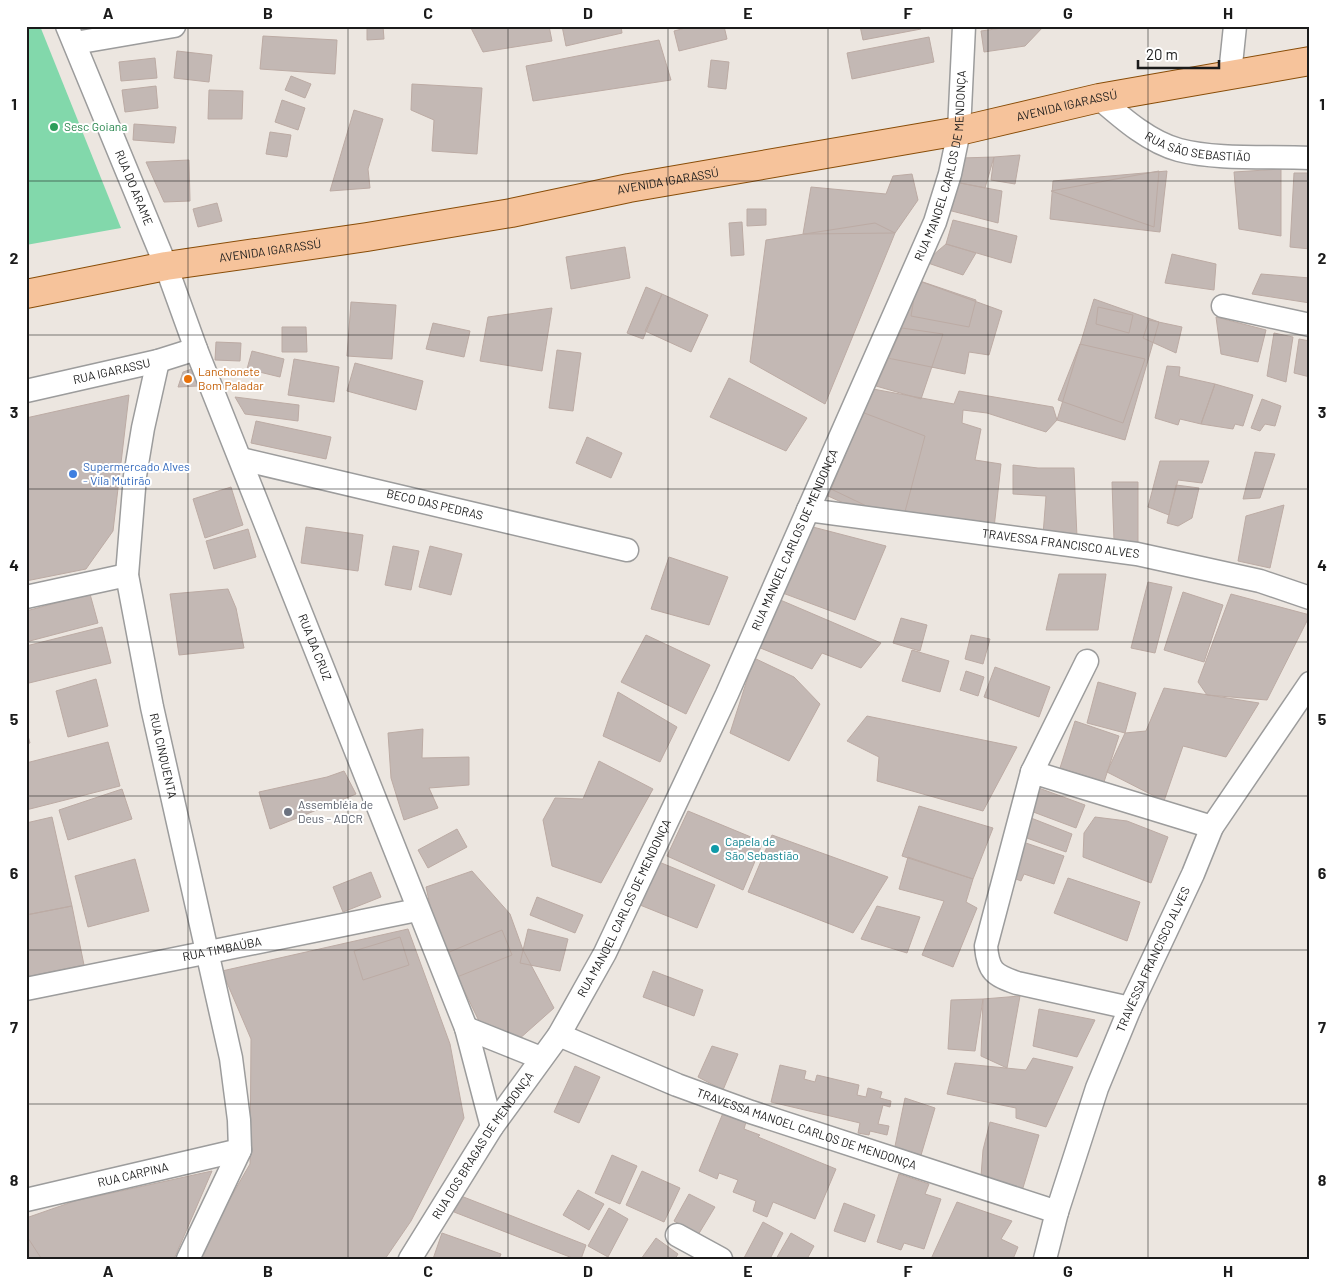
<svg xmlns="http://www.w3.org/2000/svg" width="1336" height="1285" viewBox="0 0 1336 1285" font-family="Barlow,sans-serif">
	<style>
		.pitch { fill: #82d8ab }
		.building { fill: #c3b8b4; stroke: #bcaba4 }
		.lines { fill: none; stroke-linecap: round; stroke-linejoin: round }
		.street-casing { stroke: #9c9c9c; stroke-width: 25 }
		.primary-casing { stroke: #894d08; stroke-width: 30 }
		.street { stroke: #fff; stroke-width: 22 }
		.primary { stroke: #f6c39b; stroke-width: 28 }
		.grid { fill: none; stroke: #1b1b1b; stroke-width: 1; stroke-opacity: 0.55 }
		.leisure-dot { fill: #2e9e5b; stroke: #fff; stroke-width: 2 }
		.food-dot { fill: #e8710a; stroke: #fff; stroke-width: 2 }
		.shop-dot { fill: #3f7fe0; stroke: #fff; stroke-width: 2 }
		.worship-dot { fill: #6b7280; stroke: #fff; stroke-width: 2 }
		.culture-dot { fill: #0f9aa8; stroke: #fff; stroke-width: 2 }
		.labels { text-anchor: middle; stroke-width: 4; stroke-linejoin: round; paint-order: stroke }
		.street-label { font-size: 12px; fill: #1b1b1b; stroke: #fff }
		.leisure-label { font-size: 12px; fill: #27864d; stroke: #fff; text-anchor: start }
		.food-label { font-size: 12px; fill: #c56008; stroke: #fff; text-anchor: start }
		.shop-label { font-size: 12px; fill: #366cbe; stroke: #fff; text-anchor: start }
		.worship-label { font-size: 12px; fill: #5b616d; stroke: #fff; text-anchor: start }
		.culture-label { font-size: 12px; fill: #0d838f; stroke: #fff; text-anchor: start }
		.neatline { fill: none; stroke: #1b1b1b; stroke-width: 2 }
		.grid-label { font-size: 16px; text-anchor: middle; font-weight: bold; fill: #1b1b1b }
	</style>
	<rect width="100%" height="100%" fill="#ece6e0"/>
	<path class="pitch" d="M26 26H40L121 228 26 245Z"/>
	<path class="building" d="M367 26H383L384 39 367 40Z
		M470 26H549L552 41 483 52Z
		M562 26H621L622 33 566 46Z
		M693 26H724L727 39 679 51 674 31Z
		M860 26H921V29L863 40Z
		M1016 26H1044L1025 46 984 52 981 31Z
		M263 36 337 40 335 74 260 69Z
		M929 37 934 62 852 79 847 53Z
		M659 40 671 80 533 101 526 66Z
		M177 51 212 55 209 82 174 78Z
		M155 58 157 78 121 81 119 62Z
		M711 60 729 62 726 89 708 87Z
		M291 76 311 84 305 98 285 90Z
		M412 84 482 88 477 154 432 151 434 120 411 110Z
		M156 86 158 108 125 112 122 90Z
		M209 90 243 91 242 119H208Z
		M282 100 305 108 298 130 275 122Z
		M354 110 383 119 368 169 370 188 330 191Z
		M134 124 176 127 174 143 133 140Z
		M270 132 291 135 287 157 266 154Z
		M1020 155 1015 184 991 180 994 157Z
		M994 157 985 188 955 182 961 158Z
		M189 160 190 201 164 202 146 162Z
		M1281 169V236L1239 229 1234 172Z
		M1159 171 1154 227 1051 191Z
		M1167 171 1160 232 1050 219 1053 181Z
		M1294 173H1310V249L1290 247Z
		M912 174 918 200 895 233 803 234 811 187 886 194 893 176Z
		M955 182 1002 191 998 223 948 210Z
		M217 203 222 221 198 227 193 209Z
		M747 209H766V225L747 226Z
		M953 220 1017 236 1011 263 946 244Z
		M742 222 744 255 731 256 729 223Z
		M875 223 895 233 825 404 750 362 766 240Z
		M946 244 976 253 963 275 925 262Z
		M625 247 630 278 571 289 566 257Z
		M1172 254 1216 264 1214 290 1165 283Z
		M1261 274 1310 278V303L1252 294Z
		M917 280 976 300 969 327 911 316Z
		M922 282 1002 311 989 355 969 352 965 374 883 357Z
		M646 287 662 294 643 339 627 333Z
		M662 294 708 315 691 352 645 331Z
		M1094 299 1159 322 1125 440 1057 420Z
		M351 302 396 305 392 359 347 356Z
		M1098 307 1133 315 1129 333 1096 324Z
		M552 308 542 371 480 361 488 317Z
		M1216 317 1266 330 1258 362 1221 354Z
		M1149 320 1182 327 1176 353 1143 338Z
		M433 323 470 331 464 357 426 349Z
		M282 327H306L307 352H282Z
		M902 328 943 334 921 399 876 386Z
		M1274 333 1293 337 1286 382 1267 376Z
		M1299 339 1310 341V377L1294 373Z
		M216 342 241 343 240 361 215 360Z
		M1080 344 1145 359 1123 423 1058 400Z
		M557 350 581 353 573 411 549 408Z
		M252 351 284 359 280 377 247 369Z
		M294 359 339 367 334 402 288 395Z
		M355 363 423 381 416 410 347 391Z
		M1167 366 1180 367 1179 376 1215 384 1201 424 1180 419 1178 425 1155 418Z
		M192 369 198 386 178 387 183 372Z
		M729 378 807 418 786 451 710 417Z
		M1215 384 1253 395 1243 426 1235 424 1233 429 1201 424Z
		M873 389 954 404 959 391 1053 407 1057 420 1046 432 987 413 963 410 962 423 981 429 975 460 1001 464 994 528 881 520 828 496Z
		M129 395 113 531 86 569 26 581V418Z
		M235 397 299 405 298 421 245 414Z
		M1262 399 1281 406 1275 426 1265 424 1260 431 1251 428Z
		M859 411 925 436 902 523 831 489Z
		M256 421 331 437 326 459 251 443Z
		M587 437 622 453 611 478 576 463Z
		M1255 452 1275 454 1260 498 1243 499Z
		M1160 461H1209L1202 483 1178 480 1169 515 1148 507Z
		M1013 465 1038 468H1074L1077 537 1043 535 1046 496 1013 494Z
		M1112 482H1138V542L1114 541Z
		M1176 485 1199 488 1192 518 1178 526 1167 523Z
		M231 487 243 525 205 538 193 499Z
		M1284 505 1270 568 1238 561 1246 516Z
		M809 526 886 546 855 620 780 592Z
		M306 527 363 535 358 571 301 563Z
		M248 529 256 557 214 569 206 541Z
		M393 546 419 551 411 590 385 585Z
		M430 546 462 554 451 595 419 587Z
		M669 557 728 577 709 625 651 609Z
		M1059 574H1106L1098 630H1046Z
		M1148 582 1172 587 1155 653 1131 648Z
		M228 589 236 608 244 648 179 655 170 594Z
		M1183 592 1223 605 1204 662 1164 650Z
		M90 594 98 623 26 642V611Z
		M1231 594 1310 615 1267 700 1207 695 1198 682Z
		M778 599 881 643 861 668 822 653 812 669 758 647Z
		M901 618 927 625 920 651 893 643Z
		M102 627 111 663 29 683 26 671V646Z
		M646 635 710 665 686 714 621 682Z
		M971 635 990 639 983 664 965 659Z
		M912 650 949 661 940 692 902 681Z
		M754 658 794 677 820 704 789 761 730 733Z
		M995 667 1050 687 1039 717 984 697Z
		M966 671 984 677 978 696 960 690Z
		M96 679 108 726 68 737 56 691Z
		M1098 682 1136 693 1125 733 1087 723Z
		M1164 688 1259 703 1226 757 1183 746 1164 801 1107 772 1125 733 1146 731Z
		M618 692 677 727 660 762 603 736Z
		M867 716 1017 747 983 811 877 781 879 757 847 741Z
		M1075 721 1119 736 1104 782 1060 768Z
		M26 729 30 743 26 744Z
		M423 729 422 758 469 757V785L429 788 438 808 404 820 391 778 388 733Z
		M108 742 120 786 26 810V763Z
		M599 761 653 789 601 883 552 866 543 820 555 798 583 799Z
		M344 771 356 794 270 829 259 792 327 777Z
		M1036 787 1085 805 1076 828 1028 810Z
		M122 789 132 819 68 840 59 810Z
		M919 806 993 828 973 879 902 856Z
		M688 811 763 842 743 890 667 856Z
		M52 817 72 906 26 915V823Z
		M1095 817 1127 821 1168 837 1151 883 1083 857 1084 833Z
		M1031 818 1072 834 1066 852 1024 837Z
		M457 829 467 847 428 868 418 850Z
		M772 835 888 877 853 933 748 892Z
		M1023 842 1064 856 1054 884 1024 874 1021 881 1011 877Z
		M908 857 973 879 966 902 977 908 953 967 922 955 944 901 899 889Z
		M135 859 149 911 88 927 75 876Z
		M659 862 715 885 697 928 640 905Z
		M472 871 510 914 523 950 554 1008 518 1040 479 1021 436 933 426 887Z
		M371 872 381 897 343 912 333 887Z
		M1068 878 1140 902 1127 941 1054 913Z
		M537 897 583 915 575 933 530 915Z
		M72 906 84 965 26 977V915Z
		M877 906 920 917 907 953 861 939Z
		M408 929 450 1044 464 1118 411 1221 385 1259H195L250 1164 251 1039 222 971Z
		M528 929 568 939 560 971 520 963Z
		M502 930 512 955 457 977 447 953Z
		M400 937 409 965 363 980 354 951Z
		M653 971 703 990 694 1016 643 997Z
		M1020 996 1007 1068 981 1056 983 999Z
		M983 999 975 1051 948 1049 951 1000Z
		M1039 1009 1095 1020 1077 1057 1033 1046Z
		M712 1046 738 1054 723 1090 698 1077Z
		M1033 1058 1073 1067 1046 1127 1016 1118V1108L947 1094 955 1063 1026 1070Z
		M780 1065 806 1071 804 1079 815 1082 817 1075 859 1085 857 1095 866 1097 868 1088 882 1092 880 1098 891 1101 890 1107 883 1105 878 1124 889 1126 887 1135 870 1131 869 1135 858 1133 860 1123 771 1102Z
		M575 1066 600 1077 579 1123 554 1112Z
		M905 1098 935 1108 919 1162 894 1151Z
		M723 1113 746 1122 744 1129 760 1135 758 1137 836 1169 815 1219 773 1202 767 1217 753 1211 756 1201 733 1192 738 1180 719 1173 717 1179 699 1171Z
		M990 1122 1039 1135 1022 1191 981 1176 983 1150Z
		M612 1155 637 1166 620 1204 595 1193Z
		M212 1171 174 1259H26V1218L75 1201Z
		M642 1171 680 1188 664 1222 626 1205Z
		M899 1174 929 1184 925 1194 941 1199 924 1249 904 1243 901 1250 877 1242Z
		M578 1190 604 1204 589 1230 563 1215Z
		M689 1194 715 1207 698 1235 674 1221Z
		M461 1196 586 1245 581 1259H575L454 1212Z
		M957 1202 1012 1221 1001 1239 1018 1247 1013 1259H931Z
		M844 1203 875 1215 865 1242 834 1231Z
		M609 1208 628 1219 608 1257 588 1246Z
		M763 1222 783 1233 770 1259H745L744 1258Z
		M442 1233 501 1254 499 1259H433Z
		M791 1233 814 1246 807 1259H776Z
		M26 1235 41 1258V1259H26Z
		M656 1238 678 1254 675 1259H641Z"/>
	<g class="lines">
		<defs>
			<g id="street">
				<path id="s1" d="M67 26 166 266 196 349 466 1028 492 1127"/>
				<path d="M75 43 174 26"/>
				<path d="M1230 74 1235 26"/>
				<path id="s2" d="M1099 98C1122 118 1149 142 1179 150 1217 160 1270 156 1310 158"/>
				<path d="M1223 306 1310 325"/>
				<path id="s3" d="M158 361 143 428 135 476 127 575 152 707 231 1058 239 1120 240 1150 188 1259"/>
				<path id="s4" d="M26 391 158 361 196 349"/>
				<path id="s5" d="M241 459 627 550"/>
				<path id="s6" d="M808 510 1137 554 1260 581 1310 598"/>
				<path d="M26 597 127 575"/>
				<path d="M1032 772 1087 661"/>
				<path id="s7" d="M26 989 417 910"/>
				<path d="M1130 1008 1017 983C994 975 988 971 986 946L1032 772 1212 827"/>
				<path d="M466 1028 541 1058"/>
				<path id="s8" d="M559 1035 677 1085 751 1112 1057 1212"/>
				<path id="s9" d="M26 1200 240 1150"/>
				<path d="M677 1235 721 1259"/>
				<path id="s10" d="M410 1259 492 1127 559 1035 605 953 727 694 935 222 950 174 959 131 964 26"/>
				<path id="s11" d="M1045 1259 1057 1212 1097 1088 1130 1008 1193 874 1212 827 1310 683"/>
			</g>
			<g id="primary">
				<path id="s12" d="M26 294 166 266 367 237 511 213 629 188 959 131 1099 98 1310 61"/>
			</g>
		</defs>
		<use href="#street" class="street-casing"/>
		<use href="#primary" class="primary-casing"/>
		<use href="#street" class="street"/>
		<use href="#primary" class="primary"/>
	</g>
	<path class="grid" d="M188 26V1259M348 26V1259M508 26V1259M668 26V1259M828 26V1259M988 26V1259M1148 26V1259M26 181H1310M26 335H1310M26 489H1310M26 642H1310M26 796H1310M26 950H1310M26 1104H1310"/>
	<circle class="leisure-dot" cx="54" cy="127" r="5"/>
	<circle class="food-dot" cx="188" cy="379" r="5"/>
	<circle class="shop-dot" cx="73" cy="474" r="5"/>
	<circle class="worship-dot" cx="288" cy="812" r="5"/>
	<circle class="culture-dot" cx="715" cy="849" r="5"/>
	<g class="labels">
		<g class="street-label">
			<text dy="4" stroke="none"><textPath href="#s12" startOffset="1058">AVENIDA IGARASSÚ</textPath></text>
			<text dy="4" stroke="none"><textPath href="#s2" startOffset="114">RUA SÃO SEBASTIÃO</textPath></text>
			<text dy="4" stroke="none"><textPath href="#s10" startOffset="1222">RUA MANOEL CARLOS DE MENDONÇA</textPath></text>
			<text dy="4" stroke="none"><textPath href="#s12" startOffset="652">AVENIDA IGARASSÚ</textPath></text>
			<text dy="4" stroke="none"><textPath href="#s1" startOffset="175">RUA DO ARAME</textPath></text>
			<text dy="4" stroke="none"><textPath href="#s12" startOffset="248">AVENIDA IGARASSÚ</textPath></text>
			<text dy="4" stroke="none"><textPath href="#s4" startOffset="88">RUA IGARASSU</textPath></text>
			<text dy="4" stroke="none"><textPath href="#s5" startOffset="199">BECO DAS PEDRAS</textPath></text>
			<text dy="4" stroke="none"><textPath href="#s10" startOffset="818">RUA MANOEL CARLOS DE MENDONÇA</textPath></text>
			<text dy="4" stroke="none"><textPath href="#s6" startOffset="255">TRAVESSA FRANCISCO ALVES</textPath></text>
			<text dy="4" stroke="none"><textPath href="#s1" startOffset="669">RUA DA CRUZ</textPath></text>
			<text dy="4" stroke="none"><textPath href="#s3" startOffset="401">RUA CINQUENTA</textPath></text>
			<text dy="4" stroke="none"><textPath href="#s10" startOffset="412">RUA MANOEL CARLOS DE MENDONÇA</textPath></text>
			<text dy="4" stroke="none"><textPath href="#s7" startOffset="200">RUA TIMBAÚBA</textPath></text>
			<text dy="4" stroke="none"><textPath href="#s11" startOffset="319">TRAVESSA FRANCISCO ALVES</textPath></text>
			<text dy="4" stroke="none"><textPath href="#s8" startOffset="265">TRAVESSA MANOEL CARLOS DE MENDONÇA</textPath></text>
			<text dy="4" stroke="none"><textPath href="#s10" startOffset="135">RUA DOS BRAGAS DE MENDONÇA</textPath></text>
			<text dy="4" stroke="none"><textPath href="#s9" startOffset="110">RUA CARPINA</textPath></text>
		</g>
		<g class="leisure-label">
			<text x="64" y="131">Sesc Goiana</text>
		</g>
		<g class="food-label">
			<text x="198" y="376">Lanchonete<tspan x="198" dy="14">Bom Paladar</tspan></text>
		</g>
		<g class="shop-label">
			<text x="83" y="471">Supermercado Alves<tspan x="83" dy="14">- Vila Mutirão</tspan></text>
		</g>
		<g class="worship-label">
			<text x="298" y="809">Assembléia de<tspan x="298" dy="14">Deus - ADCR</tspan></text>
		</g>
		<g class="culture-label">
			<text x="725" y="846">Capela de<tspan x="725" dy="14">São Sebastião</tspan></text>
		</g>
	</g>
	<rect width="1336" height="1285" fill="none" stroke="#ffffff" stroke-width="55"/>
	<path d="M1138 60v8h81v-8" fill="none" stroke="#1b1b1b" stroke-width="2.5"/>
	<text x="1146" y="60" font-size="15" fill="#1b1b1b" stroke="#ffffff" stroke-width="4" paint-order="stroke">20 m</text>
	<rect x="28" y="28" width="1280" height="1230" class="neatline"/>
	<g class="grid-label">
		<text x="108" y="19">A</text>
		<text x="268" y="19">B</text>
		<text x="428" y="19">C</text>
		<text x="588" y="19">D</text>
		<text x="748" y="19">E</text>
		<text x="908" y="19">F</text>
		<text x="1068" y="19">G</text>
		<text x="1228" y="19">H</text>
		<text x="14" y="110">1</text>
		<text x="1322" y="110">1</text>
		<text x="14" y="264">2</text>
		<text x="1322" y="264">2</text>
		<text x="14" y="418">3</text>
		<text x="1322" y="418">3</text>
		<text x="14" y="571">4</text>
		<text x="1322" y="571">4</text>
		<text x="14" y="725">5</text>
		<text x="1322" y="725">5</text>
		<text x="14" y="879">6</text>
		<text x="1322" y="879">6</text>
		<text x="14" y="1033">7</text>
		<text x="1322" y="1033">7</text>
		<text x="14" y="1186">8</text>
		<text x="1322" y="1186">8</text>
		<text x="108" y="1277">A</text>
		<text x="268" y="1277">B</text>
		<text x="428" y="1277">C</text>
		<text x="588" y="1277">D</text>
		<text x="748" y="1277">E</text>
		<text x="908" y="1277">F</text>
		<text x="1068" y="1277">G</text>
		<text x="1228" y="1277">H</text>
	</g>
</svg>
